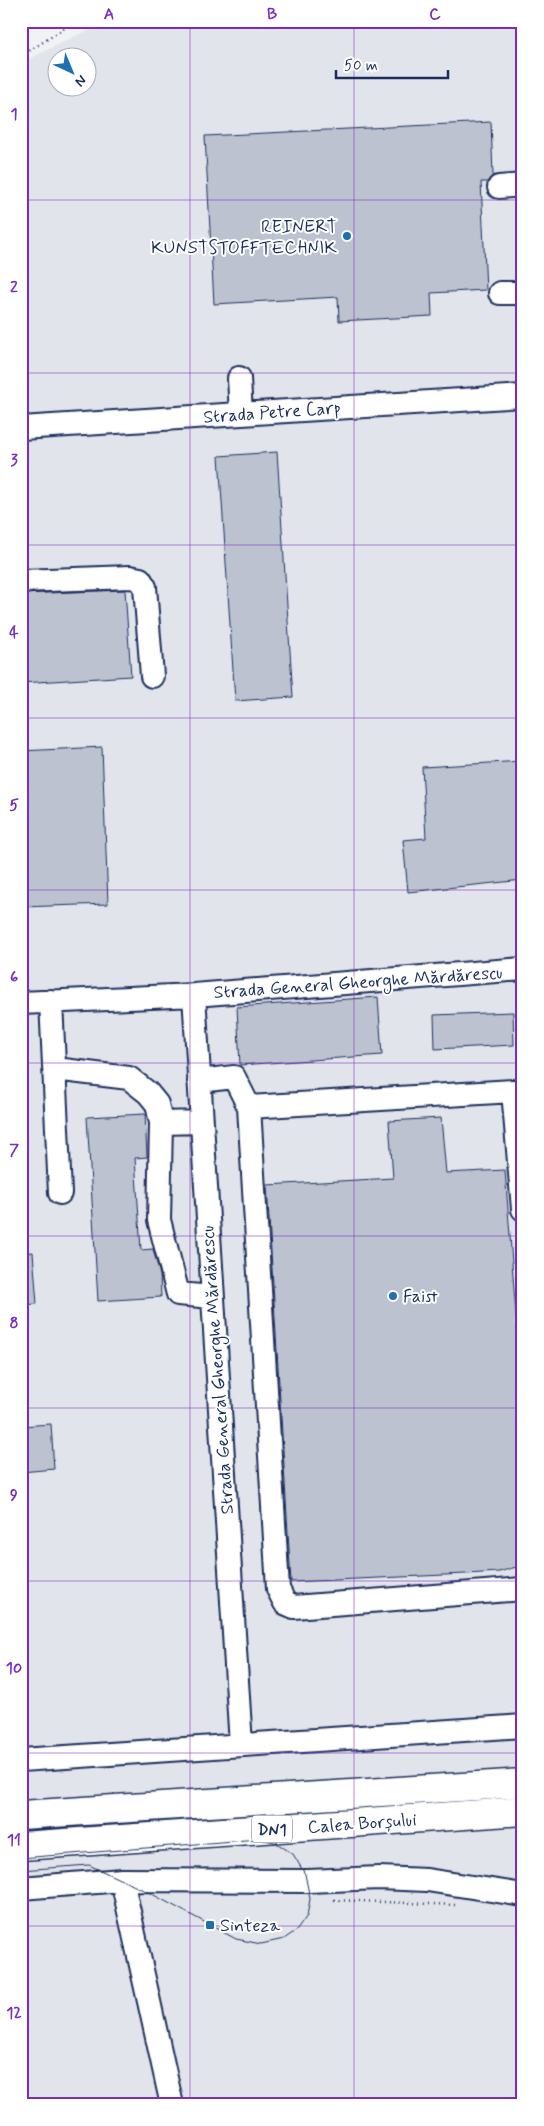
<svg xmlns="http://www.w3.org/2000/svg" width="544" height="2126" viewBox="0 0 544 2126" font-family="Mynerve,sans-serif">
	<style>
		.built { fill: #e1e4ea; fill-rule: evenodd }
		.building { fill: #bcc2d0; stroke: #1b2f5e }
		.lines { fill: none; stroke-linecap: round; stroke-linejoin: round }
		.minor-casing { stroke: #1b2f5e; stroke-width: 26 }
		.major-casing { stroke: #1b2f5e; stroke-width: 31 }
		.path { stroke: #1b2f5e; stroke-width: 2.5; stroke-dasharray: 1 4; stroke-linecap: butt }
		.minor { stroke: #fff; stroke-width: 22 }
		.major { stroke: #fff; stroke-width: 28 }
		.tram { stroke: #1b2f5e; stroke-width: 1 }
		.grid { fill: none; stroke: #7b2cbf; stroke-width: 1; stroke-opacity: 0.55 }
		.poi-dot { fill: #1f6fb2; stroke: #fff; stroke-width: 2 }
		.labels { text-anchor: middle; stroke-width: 4; stroke-linejoin: round; paint-order: stroke }
		.shield { fill: #fff; stroke: #5f6d8e; stroke-width: 1 }
		.shield-label { font-size: 16px; font-weight: bold; fill: #1b2f5e }
		.poi-label { font-size: 18px; fill: #1b2f5e; stroke: #fff; text-anchor: start }
		.street-label { font-size: 18px; fill: #1b2f5e; stroke: #fff }
		.neatline { fill: none; stroke: #7b2cbf; stroke-width: 2 }
		.grid-label { font-size: 16px; text-anchor: middle; font-weight: bold; fill: #7b2cbf }
	</style>
	<rect width="100%" height="100%" fill="#f1f2f5"/>
	<filter id="ink" filterUnits="userSpaceOnUse"><feTurbulence type="fractalNoise" baseFrequency=".02" numOctaves="2"/><feDisplacementMap in="SourceGraphic" scale="10" xChannelSelector="R" yChannelSelector="G"/><feConvolveMatrix kernelMatrix="1 2 1 2 8 2 1 2 1" color-interpolation-filters="sRGB"/></filter>
	<g filter="url(#ink)">
		<path class="built" d="M115 21H523V2105H21V63L77 35ZM58 58H88V88H58Z"/>
		<path class="building" d="M491 122 493 175 487 182H481L486 290 431 293 432 316 339 321 338 297 214 304 205 136Z
			M277 452 293 697 235 701 219 456Z
			M125 590 131 676 21 683V594Z
			M102 747 108 904 21 907V751Z
			M523 761V880L408 892 403 840 426 838 422 767Z
			M378 997 382 1055 240 1065 237 1007Z
			M513 1012 514 1045 435 1049 434 1015Z
			M145 1114 147 1157 135 1158 141 1250 153 1249 160 1275 161 1297 98 1301 87 1117Z
			M441 1118 446 1173 505 1170 523 1407V1565L499 1572 466 1574 291 1582 267 1185 393 1178 389 1121Z
			M33 1252 37 1304 21 1305V1253Z
			M51 1424 54 1469 21 1472V1426Z"/>
		<g class="lines">
			<defs>
				<path id="minor" d="M499 187 523 185
					M500 293H523
					M239 378 241 414
					M21 428 523 396
					M21 581 130 577 140 579 145 587 152 676
					M194 995 241 1745
					M51 1001 60 1193
					M21 1003 194 995 523 969
					M55 1069 129 1078 148 1093 157 1104 161 1123 159 1220 178 1294 212 1297
					M199 1081 234 1077 249 1107 278 1589 285 1603 294 1607 523 1589
					M249 1107 513 1091 523 1209
					M161 1123 201 1122
					M21 1760 523 1726
					M122 1880 172 2105
					M21 1888 122 1880 308 1881 379 1878 427 1880 523 1895"/>
				<path id="major" d="M21 1815 523 1783
					M21 1846 523 1811"/>
			</defs>
			<use href="#minor" class="minor-casing"/>
			<use href="#major" class="major-casing"/>
			<path class="path" d="M21 56 76 21
				M334 1900 456 1905"/>
			<use href="#minor" class="minor"/>
			<use href="#major" class="major"/>
			<path class="tram" d="M21 1858 258 1839 275 1842 293 1854 305 1874 310 1899 307 1916 297 1930 284 1939 261 1944 236 1939 150 1893 89 1865 21 1870"/>
		</g>
	</g>
	<path class="grid" d="M190 21V2105M354 21V2105M21 200H523M21 373H523M21 545H523M21 718H523M21 890H523M21 1063H523M21 1236H523M21 1408H523M21 1581H523M21 1753H523M21 1926H523"/>
	<g class="poi-dot">
		<circle cx="347" cy="236" r="5"/>
		<circle cx="393" cy="1296" r="5"/>
		<rect x="205" y="1920" width="10" height="10" rx="2.5"/>
	</g>
	<g class="labels">
		<rect class="shield" x="252" y="1815.5" width="40" height="27" rx="4"/>
		<g class="shield-label">
			<text x="272" y="1835">DN1</text>
		</g>
		<g class="poi-label">
			<text x="337" y="232" text-anchor="end">REINERT<tspan x="337" dy="21">KUNSTSTOFFTECHNIK</tspan></text>
			<text x="403" y="1302">Faist</text>
			<text x="220" y="1931">Sinteza</text>
		</g>
		<g class="street-label">
			<text transform="translate(272 412) rotate(-4)" y="6">Strada Petre Carp</text>
			<text transform="translate(358 982) rotate(-4)" y="6">Strada General Gheorghe Mărdărescu</text>
			<text transform="translate(217 1370) rotate(-94)" y="6">Strada General Gheorghe Mărdărescu</text>
			<text transform="translate(362 1823) rotate(-4)" y="6">Calea Borșului</text>
		</g>
	</g>
	<rect width="544" height="2126" fill="none" stroke="#fff" stroke-width="55"/>
	<g transform="translate(72 72) rotate(136)"><circle r="24" fill="#ffffff" stroke="#a4acbf"/>
	<path d="M0-4L9 19L0 12L-9 19Z" fill="#1f6fb2"/>
	<text y="-8" font-size="14" font-weight="bold" text-anchor="middle" fill="#1b2f5e">N</text>
	</g>
	<path d="M336 70v8h112v-8" fill="none" stroke="#1b2f5e" stroke-width="2.5"/>
	<text x="344" y="70" font-size="15" fill="#1b2f5e" stroke="#ffffff" stroke-width="4" paint-order="stroke">50 m</text>
	<rect x="28" y="28" width="488" height="2070" class="neatline"/>
	<g class="grid-label">
		<text x="109" y="19">A</text>
		<text x="272" y="19">B</text>
		<text x="435" y="19">C</text>
		<text x="14" y="119">1</text>
		<text x="14" y="292">2</text>
		<text x="14" y="465">3</text>
		<text x="14" y="637">4</text>
		<text x="14" y="810">5</text>
		<text x="14" y="982">6</text>
		<text x="14" y="1155">7</text>
		<text x="14" y="1328">8</text>
		<text x="14" y="1500">9</text>
		<text x="14" y="1673">10</text>
		<text x="14" y="1845">11</text>
		<text x="14" y="2018">12</text>
	</g>
</svg>
